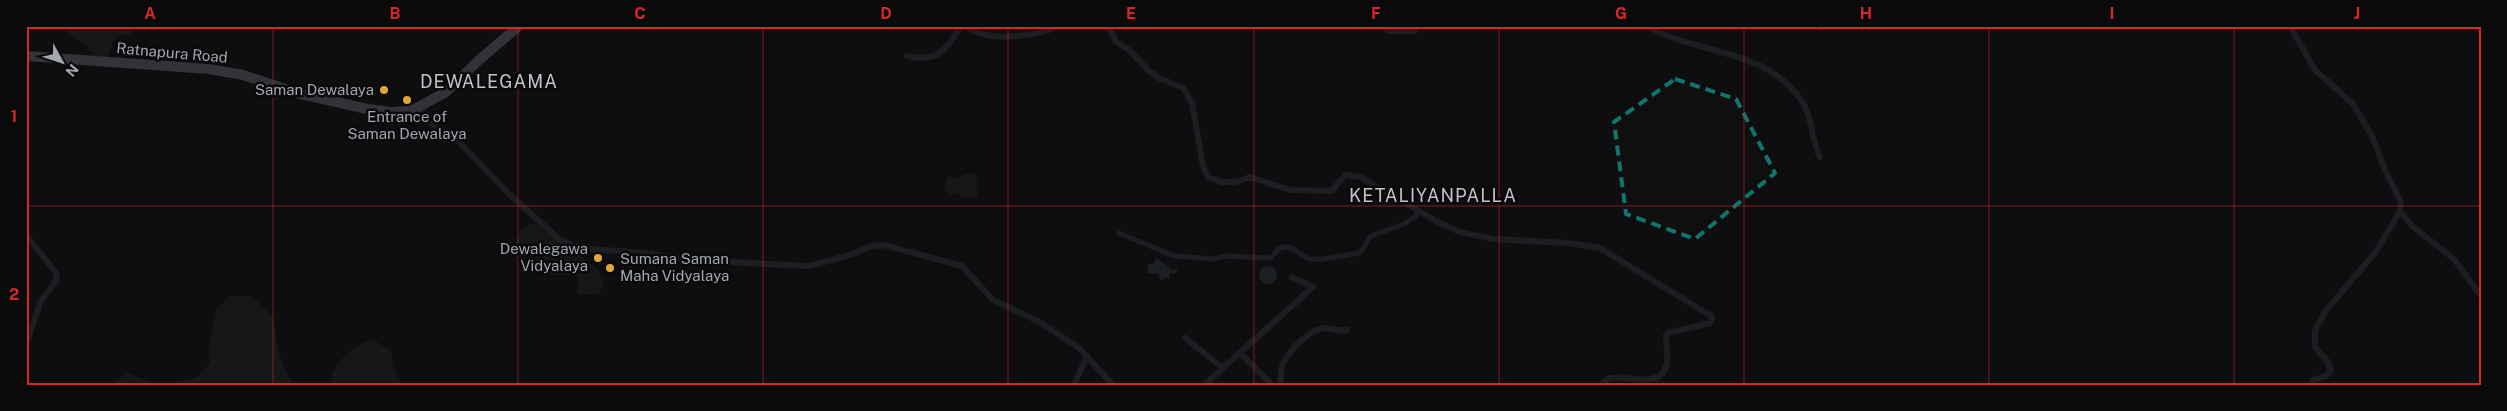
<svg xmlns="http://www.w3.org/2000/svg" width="2507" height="411" viewBox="0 0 2507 411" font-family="'Public Sans',sans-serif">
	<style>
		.green { fill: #1e241e }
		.water { fill: #2c3339 }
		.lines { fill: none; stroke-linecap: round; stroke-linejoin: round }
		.stream { stroke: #2c3339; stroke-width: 1 }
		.canal { stroke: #2c3339; stroke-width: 5 }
		.minor { stroke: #303135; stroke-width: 6 }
		.highway { stroke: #5d5f65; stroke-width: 10 }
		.marked { fill: none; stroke: #0f766e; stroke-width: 4; stroke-dasharray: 10 6; stroke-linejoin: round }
		.grid { fill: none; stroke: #d62828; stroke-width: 1; stroke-opacity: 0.55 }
		.poi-dot { fill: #e0a837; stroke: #0a0a0b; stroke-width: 2 }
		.labels { text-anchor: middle; stroke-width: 5; stroke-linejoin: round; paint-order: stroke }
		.street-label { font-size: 15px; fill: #a1a6b0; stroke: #0a0a0b }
		.poi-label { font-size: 15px; fill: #a1a6b0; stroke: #0a0a0b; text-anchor: end }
		.quarter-label { font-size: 18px; letter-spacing: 1px; fill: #c2c4cc; stroke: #0a0a0b }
		.neatline { fill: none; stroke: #d62828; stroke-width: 2 }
		.grid-label { font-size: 16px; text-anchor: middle; font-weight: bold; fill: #d62828 }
	</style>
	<rect width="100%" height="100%" fill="#0f0f10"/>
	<path class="green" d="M63 26H138L130 34C113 34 113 44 107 57L93 55 86 44 71 37Z
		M969 173 977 174 978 196 975 198H962L959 193 952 195 945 190 947 176 954 178Z
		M535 223 561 243 582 253 584 260 597 268 604 284 599 294 580 295 577 291 579 279 576 275H552L546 273 516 242 515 240C519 232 525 223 535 223Z
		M230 296H251L274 317C276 345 279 361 294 385H168L196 378 210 363 209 345 216 311Z
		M372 339 391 351 395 372 403 385H333L331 377C340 357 352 347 372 339Z
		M127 372 155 385H113Z"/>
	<path class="water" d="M1156 257 1172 270 1177 269V273H1170L1169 279 1163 276 1165 279 1161 281 1158 274 1148 273V264L1154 263Z
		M1259 275a9 9 0 1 1 18 0a9 9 0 1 1-18 0Z"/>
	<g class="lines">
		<path class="stream" d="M1655 385 1659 379"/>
		<path class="canal" d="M1119 233 1174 256 1215 259 1224 256 1271 258C1275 253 1278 247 1286 247 1295 246 1301 258 1310 259 1325 261 1344 255 1360 253L1371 236 1404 224 1416 216 1417 212"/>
		<path class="minor" d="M967 26C987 44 1036 36 1059 26
			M1104 26 1112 32 1115 41 1129 50 1149 71 1159 78 1183 88 1192 103 1203 166 1208 177 1221 182H1236L1250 177 1290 190 1332 191 1345 175 1360 177 1436 221 1460 232 1493 239 1569 243 1600 248 1711 316 1712 319 1710 323 1668 333 1666 335C1666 344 1668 355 1667 363 1662 391 1626 374 1611 378 1607 379 1603 383 1600 385
			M1386 26 1388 31H1415L1416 26
			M1647 26C1697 55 1769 48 1803 103 1813 119 1811 140 1820 157
			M1819 26 1821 28
			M2290 26 2315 70 2353 104 2373 138 2385 170 2401 202 2400 211 2375 253 2327 309 2315 330V347L2327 361 2331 370 2326 376 2313 380 2312 385
			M907 56C936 63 947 50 961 26
			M421 108 427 120 460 143 509 194 559 239 577 248 645 253 689 260 809 266 850 255 872 246 884 245 962 266 993 300 1038 321 1079 348 1113 385
			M2400 211 2412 226 2454 259 2481 296
			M26 235 57 274 56 281 41 301 26 344
			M1185 338 1223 368
			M1240 353 1272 385
			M1074 385 1087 356
			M1204 385 1313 287 1292 277
			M1279 385C1283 377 1279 370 1284 362 1290 350 1309 330 1323 328 1331 328 1338 332 1347 330"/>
		<path class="highway" d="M26 56 209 69 243 75 301 94 367 109 392 112 411 111 446 92 479 60 519 26"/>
	</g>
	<path d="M0 0H2507V411H0ZM1675 79 1736 99 1775 173 1695 239 1626 214 1614 122Z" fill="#0f0f10" fill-opacity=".55" fill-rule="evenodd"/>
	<path class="marked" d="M1675 79 1736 99 1775 173 1695 239 1626 214 1614 122Z"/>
	<path class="grid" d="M273 26V385M518 26V385M763 26V385M1008 26V385M1254 26V385M1499 26V385M1744 26V385M1989 26V385M2234 26V385M26 206H2481"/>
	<g class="poi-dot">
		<circle cx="384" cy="90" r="5"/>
		<circle cx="407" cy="100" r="5"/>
		<circle cx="598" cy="258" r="5"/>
		<circle cx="610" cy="268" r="5"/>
	</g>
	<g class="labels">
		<g class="street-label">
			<text transform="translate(172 53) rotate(5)" y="5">Ratnapura Road</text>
		</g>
		<g class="poi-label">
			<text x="374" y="95">Saman Dewalaya</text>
			<text x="407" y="122" text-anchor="middle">Entrance of<tspan x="407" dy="17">Saman Dewalaya</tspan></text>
			<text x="588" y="254">Dewalegawa<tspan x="588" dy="17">Vidyalaya</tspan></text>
			<text x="620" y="264" text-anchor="start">Sumana Saman<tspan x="620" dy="17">Maha Vidyalaya</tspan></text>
		</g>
		<g class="quarter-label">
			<text x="489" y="88">DEWALEGAMA</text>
			<text x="1433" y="202">KETALIYANPALLA</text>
		</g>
	</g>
	<rect width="2507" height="411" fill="none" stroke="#0a0a0b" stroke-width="55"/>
	<g transform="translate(62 62) rotate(130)" stroke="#0a0a0b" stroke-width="4" paint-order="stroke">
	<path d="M0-4L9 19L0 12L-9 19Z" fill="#a1a6b0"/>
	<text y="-8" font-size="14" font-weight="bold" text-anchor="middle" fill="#a1a6b0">N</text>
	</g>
	<rect x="28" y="28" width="2452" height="356" class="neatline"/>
	<g class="grid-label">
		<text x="150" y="19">A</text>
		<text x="395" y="19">B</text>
		<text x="640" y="19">C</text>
		<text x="886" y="19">D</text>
		<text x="1131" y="19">E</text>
		<text x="1376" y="19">F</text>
		<text x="1621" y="19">G</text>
		<text x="1866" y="19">H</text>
		<text x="2112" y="19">I</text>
		<text x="2357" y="19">J</text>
		<text x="14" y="122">1</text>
		<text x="14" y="300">2</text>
	</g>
</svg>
